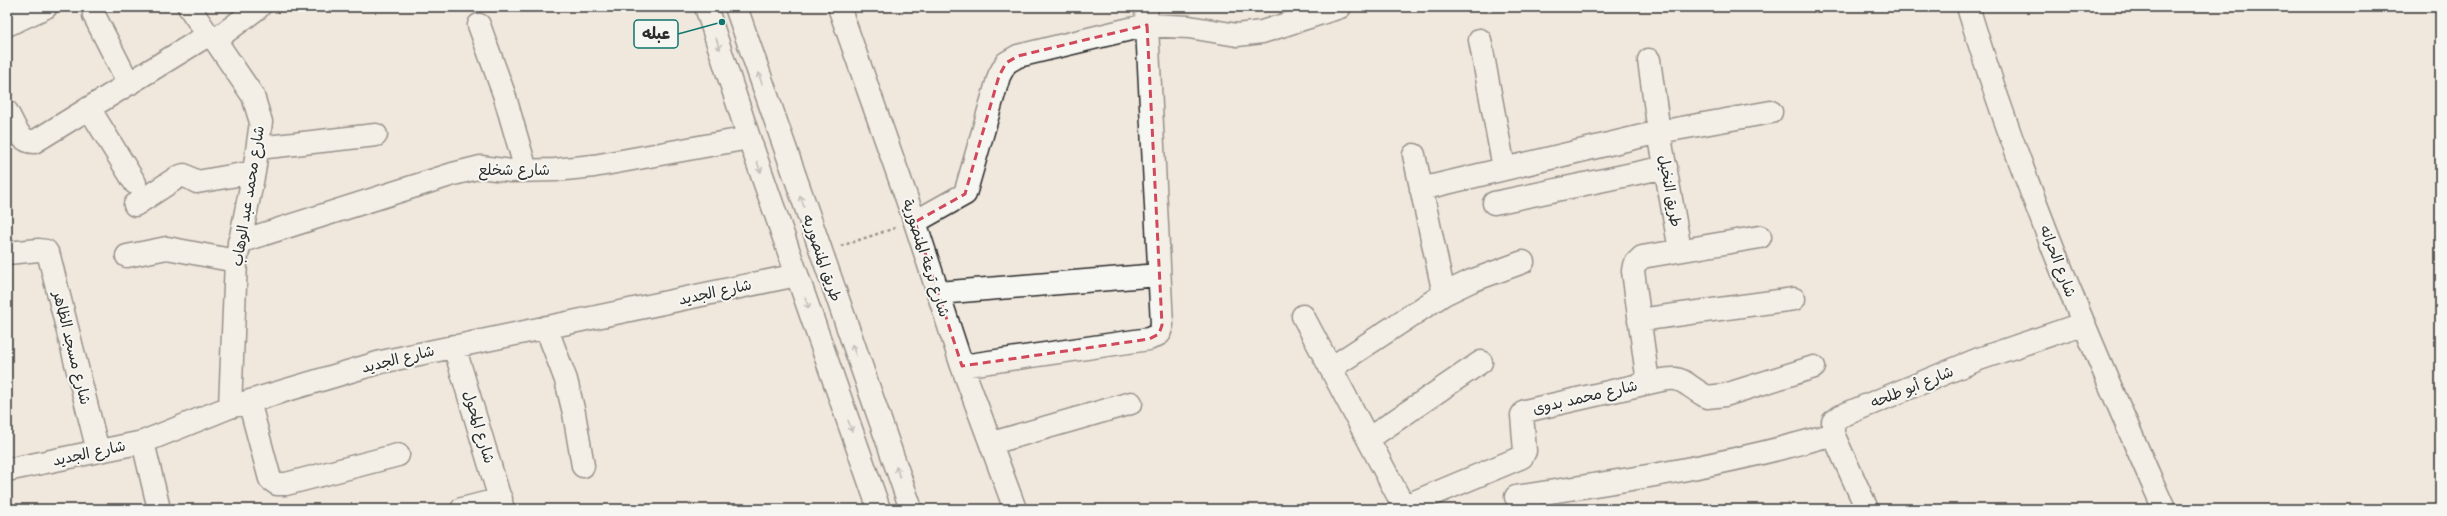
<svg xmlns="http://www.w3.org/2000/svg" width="2447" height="516" viewBox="0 0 2447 516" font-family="Mynerve,'Playpen Sans Arabic',sans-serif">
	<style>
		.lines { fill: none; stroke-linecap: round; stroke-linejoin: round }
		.minor-casing { stroke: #2b2b2b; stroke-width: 25 }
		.major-casing { stroke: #2b2b2b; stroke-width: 25 }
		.path { stroke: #2b2b2b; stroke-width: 2.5; stroke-dasharray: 3 3; stroke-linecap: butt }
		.minor { stroke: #f6f6f2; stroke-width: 22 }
		.major { stroke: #f6f6f2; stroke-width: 22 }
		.oneway { stroke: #90908e }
		.marked { fill: none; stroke: #d1495b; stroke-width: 3; stroke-dasharray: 8 5; stroke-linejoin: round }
		.labels { text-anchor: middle; stroke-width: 4; stroke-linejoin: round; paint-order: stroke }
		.street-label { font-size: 15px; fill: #2b2b2b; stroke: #f6f6f2 }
		.leader { fill: none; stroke: #0f766e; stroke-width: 1.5 }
		.callout-dot { fill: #0f766e; stroke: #f6f6f2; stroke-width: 1.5 }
		.callout { fill: #f6f6f2; stroke: #0f766e; stroke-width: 1.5 }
		.callout-label { font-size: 16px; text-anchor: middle; font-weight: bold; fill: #2b2b2b }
	</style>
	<rect width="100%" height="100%" fill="#f0e7dd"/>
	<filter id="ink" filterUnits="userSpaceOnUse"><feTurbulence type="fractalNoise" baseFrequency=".025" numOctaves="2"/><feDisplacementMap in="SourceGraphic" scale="8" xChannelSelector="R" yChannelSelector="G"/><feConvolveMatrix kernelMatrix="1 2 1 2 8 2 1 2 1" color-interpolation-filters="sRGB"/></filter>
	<g filter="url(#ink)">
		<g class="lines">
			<defs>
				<path id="minor" d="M189 7 208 35 215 40 253 96 261 122 254 172 236 261 230 407
					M839 7 915 222 962 366 1015 509
					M1968 7C2020 179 2091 345 2164 509
					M94 15 129 84
					M7 25 46 7
					M479 25 504 94 526 170
					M215 40 259 7
					M1480 40 1504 168
					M1649 60 1659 132 1680 250
					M89 108 135 183
					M7 112C14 124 19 142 34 142L208 35
					M258 148 376 135
					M1414 155 1444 294
					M1421 189 1659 132 1771 112
					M1494 203 1666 167
					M135 205 178 177 184 175 197 182 254 172
					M915 222 965 194 999 76 1006 63 1018 56 1147 25 1189 27 1237 35 1262 32 1340 7
					M239 242 453 174 481 167 511 171 555 170 594 166 749 138
					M7 253 39 250 46 251 49 256 98 451
					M127 256 167 248 236 261
					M938 293 1159 275
					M1303 316 1404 507
					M1639 320 1794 299
					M546 327 566 380 574 413 583 466
					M454 346 503 509
					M962 366 1149 339 1159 334 1162 325 1146 7
					M1331 368 1444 294 1471 281 1523 262
					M1648 383C1686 374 1677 380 1707 397L1725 395 1814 367
					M249 401 270 479 277 484H286L398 455
					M1368 439 1481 362
					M143 442 159 509
					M992 443 1131 403
					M7 470 143 442 230 407 381 362 797 275
					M1516 497C1623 481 1729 465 1833 434
					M462 509 501 499
					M1398 509 1522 457 1525 451 1522 415 1525 411 1648 383 1633 271 1634 265 1642 257 1760 237
					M1867 509 1833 434V422L1841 416 1979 359 2082 324"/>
				<path id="major" d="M706 7 749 138 879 509
					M736 7 911 509"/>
			</defs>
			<use href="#minor" class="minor-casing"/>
			<use href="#major" class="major-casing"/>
			<path class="path" d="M841 246 895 228"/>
			<use href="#minor" class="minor"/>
			<use href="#major" class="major"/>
		</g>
		<defs><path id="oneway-shaft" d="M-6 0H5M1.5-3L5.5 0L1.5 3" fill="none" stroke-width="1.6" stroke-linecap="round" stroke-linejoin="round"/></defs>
		<g class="oneway">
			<use href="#oneway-shaft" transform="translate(718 44) rotate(72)"/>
			<use href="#oneway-shaft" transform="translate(760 78) rotate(-109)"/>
			<use href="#oneway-shaft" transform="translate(759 167) rotate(71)"/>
			<use href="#oneway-shaft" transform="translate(802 201) rotate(-109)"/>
			<use href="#oneway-shaft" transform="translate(807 303) rotate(71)"/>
			<use href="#oneway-shaft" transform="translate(854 350) rotate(-109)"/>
			<use href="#oneway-shaft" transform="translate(850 426) rotate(71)"/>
			<use href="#oneway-shaft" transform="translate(898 472) rotate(-109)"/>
		</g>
	</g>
	<path d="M0 0H2447V516H0ZM1147 25 1162 325 1159 334 1149 339 962 366 915 222 965 194 999 76 1006 63 1018 56Z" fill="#f0e7dd" fill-opacity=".55" fill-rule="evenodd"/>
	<path class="marked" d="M1147 25 1162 325 1159 334 1149 339 962 366 915 222 965 194 999 76 1006 63 1018 56Z"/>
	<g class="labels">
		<g class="street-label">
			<text x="514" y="175">شارع شخلع</text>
			<text transform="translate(1670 191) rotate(80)" y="5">طريق النخيل</text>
			<text transform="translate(248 196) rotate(-81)" y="5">شارع محمد عبد الوهاب</text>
			<text transform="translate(822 258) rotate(71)" y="5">طريق المنصوريه</text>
			<text transform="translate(926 258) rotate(72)" y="5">شارع ترعة المنصورية</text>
			<text transform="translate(2058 261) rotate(69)" y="5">شارع الحرانه</text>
			<text transform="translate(715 292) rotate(-12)" y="5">شارع الجديد</text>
			<text transform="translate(72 348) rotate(76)" y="5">شارع مسجد الظاهر</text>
			<text transform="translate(398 359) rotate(-14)" y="5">شارع الجديد</text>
			<text transform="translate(1912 387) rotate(-22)" y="5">شارع أبو طلحه</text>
			<text transform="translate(1585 397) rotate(-13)" y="5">شارع محمد بدوى</text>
			<text transform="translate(479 427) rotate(73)" y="5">شارع المحول</text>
			<text transform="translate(89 453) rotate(-12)" y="5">شارع الجديد</text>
		</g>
	</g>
	<path class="leader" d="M722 22L678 34"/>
	<circle class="callout-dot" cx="722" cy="22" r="4"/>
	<rect class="callout" x="634" y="20" width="44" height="28" rx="4"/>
	<g class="callout-label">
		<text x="656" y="39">عبله</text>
	</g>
	<rect width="2447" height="516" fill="none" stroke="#f6f6f2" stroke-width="24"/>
	<rect x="12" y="12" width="2423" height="492" fill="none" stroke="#2b2b2b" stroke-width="1.5" filter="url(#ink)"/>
</svg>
